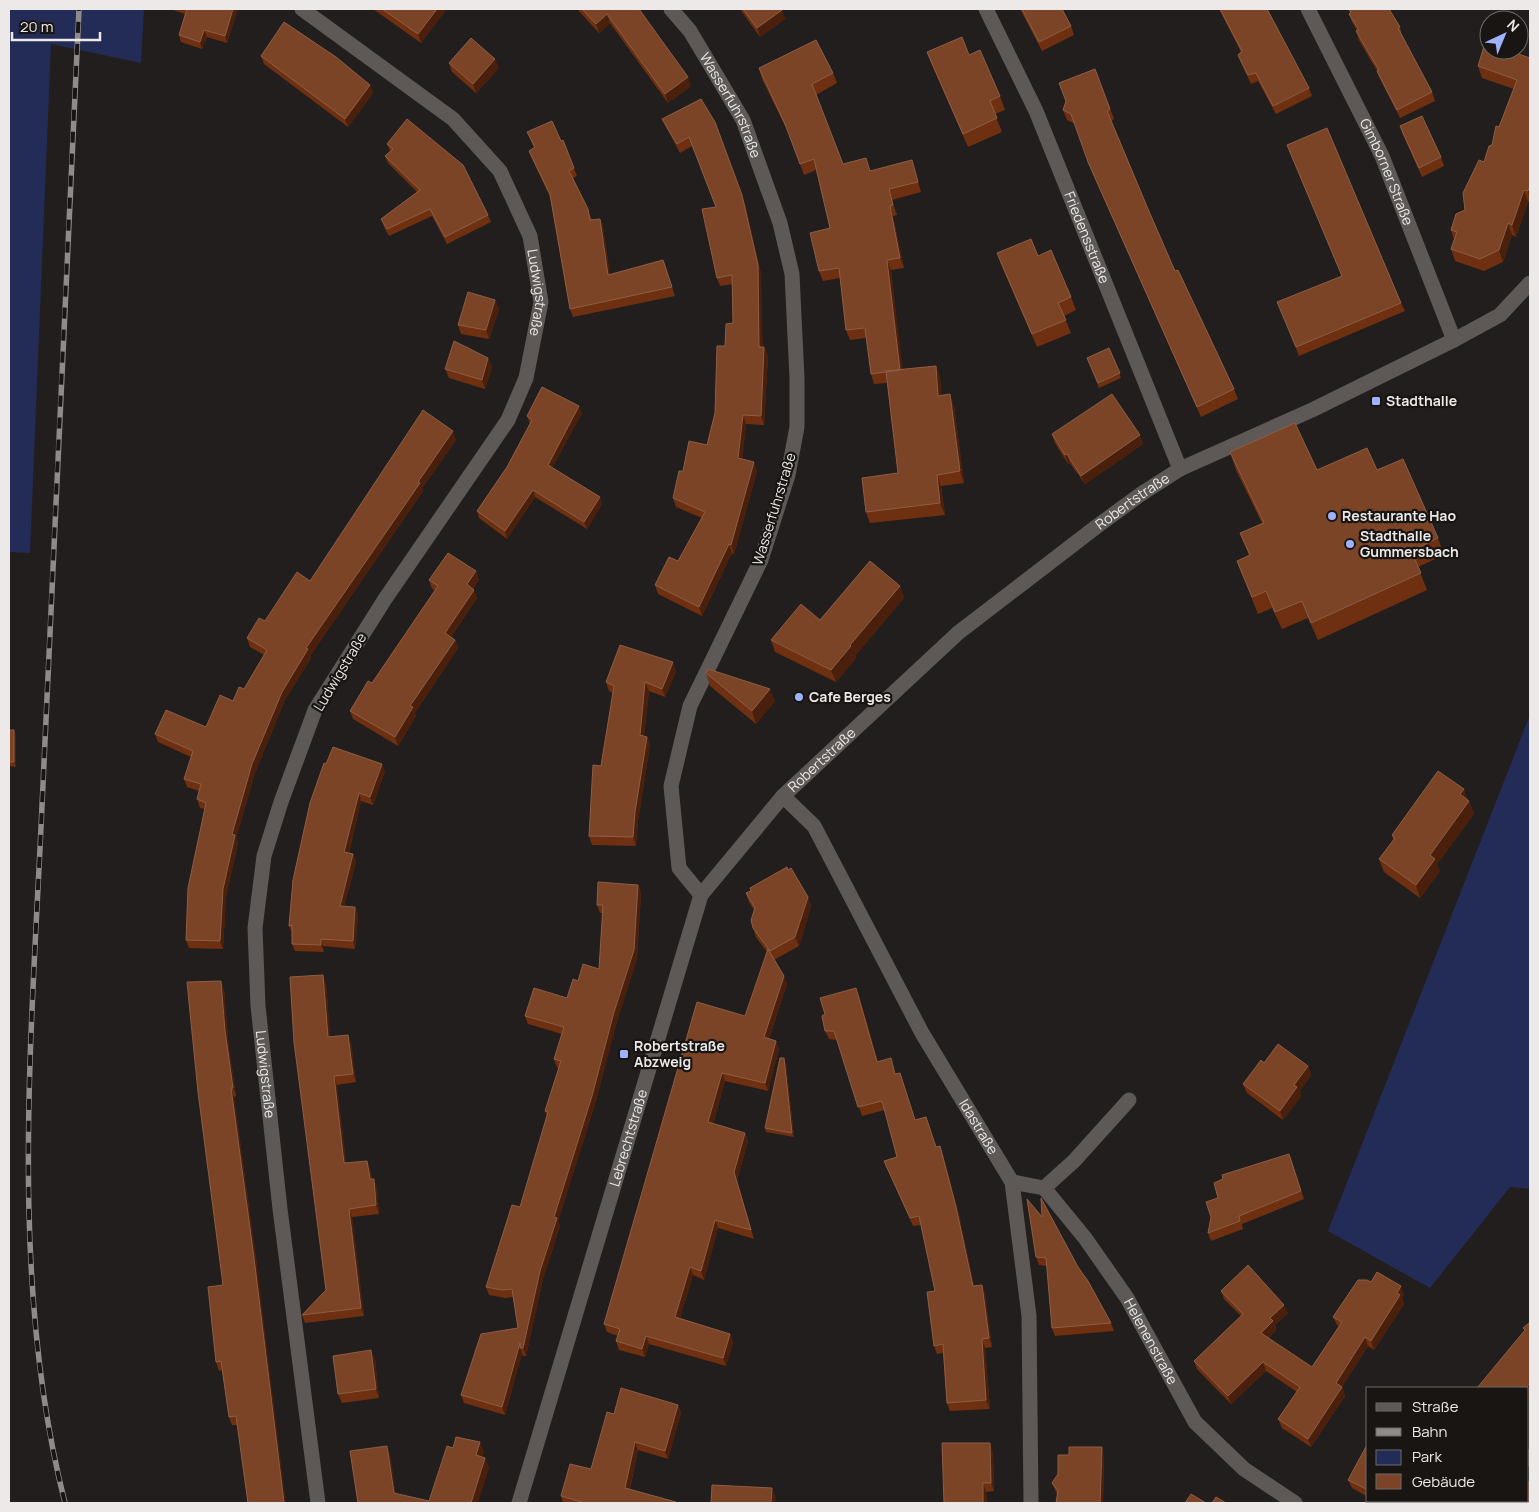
<svg xmlns="http://www.w3.org/2000/svg" width="1539" height="1512" viewBox="0 0 1539 1512" font-family="Manrope,sans-serif">
	<style>
		.green { fill: #232c57 }
		.lines { fill: none; stroke-linecap: round; stroke-linejoin: round }
		.street { stroke: #5e5957; stroke-width: 15 }
		.rail-casing { stroke: #8e8b8a; stroke-width: 5.5 }
		.rail { stroke: #181513; stroke-width: 4; stroke-dasharray: 11; stroke-linecap: butt }
		.wall { fill: #6e3010 }
		.shaded-wall { fill: #4a200c }
		.building { fill: #7b4427; stroke: #8d5e46 }
		.poi-dot { fill: #9fb3fd; stroke: #181513; stroke-width: 2 }
		.labels { text-anchor: middle; stroke-width: 4.5; stroke-linejoin: round; paint-order: stroke }
		.street-label { font-size: 14px; fill: #ece9e8; stroke: #181513 }
		.poi-label { font-size: 14px; font-weight: bold; fill: #ece9e8; stroke: #181513; text-anchor: start }
	</style>
	<rect width="100%" height="100%" fill="#221e1d"/>
	<path class="green" d="M9 9H144L141 63 51 44 30 553 9 552Z
		M1530 715V1189L1510 1187 1430 1288 1328 1231Z"/>
	<g class="lines">
		<g class="street">
			<path id="s1" d="M302 9 453 119 500 171 530 236 541 302 526 378 508 420 385 599 315 710 281 802 264 856 255 928 258 1006 280 1209 318 1503"/>
			<path id="s2" d="M671 9 690 31 743 120 780 223 792 274 797 378V427L788 475 761 560 690 706 671 786 679 868 701 895"/>
			<path id="s3" d="M986 9 1036 111 1180 469"/>
			<path id="s4" d="M1308 9 1382 156 1454 340"/>
			<path id="s5" d="M783 796 814 826 922 1033 1012 1182 1029 1316 1031 1503"/>
			<path id="s6" d="M1012 1182 1044 1188 1085 1238 1127 1298 1195 1422 1244 1469 1295 1503"/>
			<path d="M1044 1188 1074 1161 1129 1100"/>
			<path d="M1528 1459 1530 1456"/>
			<path id="s7" d="M519 1503 701 895 783 796 958 633 1096 527 1141 494 1180 469 1312 410 1454 340 1500 315 1530 283"/>
			<path d="M1500 1503 1501 1501"/>
		</g>
		<defs>
			<path id="rail" d="M65 1503C8 1280 32 1034 42 806 54 540 66 274 79 9"/>
		</defs>
		<use href="#rail" class="rail-casing"/>
		<use href="#rail" class="rail"/>
	</g>
	<path class="wall" d="M170 9H238L227 43 207 37 202 49 181 42 179 35 185 14Z
		M373 9H445V11L421 43Z
		M577 9H639L691 86 668 103 610 23 599 33Z
		M740 9H781L785 19 760 37Z
		M1020 9H1062L1071 26 1074 35 1042 51Z
		M1219 9H1267L1309 88 1312 96 1276 114 1258 81 1251 84 1241 63 1238 55 1241 52Z
		M1348 9H1389L1400 27 1402 36 1432 92 1435 101 1400 118 1380 79 1377 71 1359 40 1356 31H1357L1352 22 1349 14 1350 13Z
		M927 52 969 55 1000 96 1005 110 995 114 1002 132 968 147 932 65Z
		M261 56 370 85 373 93 348 127 264 64Z
		M1530 58V202H1528L1516 237 1512 235 1503 262 1484 271 1455 261 1451 249 1454 239 1451 230 1465 210 1484 162 1492 145 1514 89 1482 78 1478 66Z
		M449 63 499 68 476 93 452 72Z
		M759 68 833 73 837 83 816 95 843 164 871 171 912 160 921 192 892 200 897 215 893 216 904 268 891 270 902 369 936 366 940 377 941 395 954 406 964 483 941 486 945 515 870 523 866 512 898 473 887 383 874 384 871 374 866 338 850 340 846 330 840 278 823 281 819 271 830 228 816 170 804 175 789 134 762 79Z
		M1095 69 1114 119 1111 121 1148 209 1175 271 1234 389 1238 399 1201 417 1092 172 1075 124 1067 120 1063 110 1066 102 1059 83Z
		M701 99 745 204 761 274 762 347H764L768 356 764 425 746 424 742 459 757 471 734 554 732 553 702 616 658 594 655 585 678 561 702 518 676 507 673 498 683 471 707 445 715 413 725 346 733 323V284L720 286 717 278 716 207 692 146 680 153 666 127 662 119Z
		M1400 126 1441 157 1444 166 1422 177 1403 135Z
		M527 132 561 141 563 140 577 176 573 178 592 220 600 219 603 227 610 275 663 260 675 296 573 317 570 309 550 197 532 159 529 151 534 148Z
		M387 144 488 215 491 222 447 244 432 216 389 236 384 227 381 219 417 192 388 163 385 156 390 151Z
		M1287 145 1401 303 1405 311 1299 356 1281 311 1342 276Z
		M997 253 1038 256 1071 297 1076 310 1064 316 1071 333 1037 347 1002 267Z
		M495 300 499 309 489 339 461 334 458 325Z
		M1109 348 1121 378 1099 388 1087 358Z
		M488 358 492 367 485 389 449 378 445 369Z
		M582 413 552 468 602 504 587 529 535 497 507 539 479 518 477 511 507 467 530 424 527 416Z
		M1052 434 1143 444 1085 484 1070 463 1068 464 1055 443Z
		M456 440 422 488 423 491 310 656 311 658 285 700 255 773 236 838 238 843 226 897 223 949 189 948 186 940 205 809 200 808 197 799 199 791 187 787 184 779 191 757 158 742 155 734 206 727 244 689 264 655 250 647 247 638 265 621 310 581Z
		M1230 452 1317 470H1377L1438 538 1444 555 1418 567 1427 590 1318 640 1308 618 1282 629 1272 608 1258 614 1237 561 1249 555 1240 533 1262 523 1236 470Z
		M479 579 473 589 477 598 451 637 455 640 458 648 415 713 416 716 398 746 353 719 350 711 372 683 435 590 432 589 429 580Z
		M900 586 904 598 855 656 856 658 836 682 775 652 771 640 820 620Z
		M676 671 665 697 649 691 644 736 647 737 650 745 638 821 636 846 592 845 589 836 613 693 609 691 606 682Z
		M706 673 775 701 756 724 710 686Z
		M9 730H14L16 734V767L9 766Z
		M385 771 373 805 361 801 349 853 353 854 356 862 344 906 355 907 358 914 355 949 323 946 324 952 295 951 292 944V933L289 926 310 803Z
		M1464 789 1467 800 1469 801 1474 814 1437 864 1440 871 1420 898 1384 872 1379 859 1393 840 1392 835Z
		M788 870 808 897 811 906 799 946 774 960 787 984 769 1039 776 1041 779 1049 768 1091 725 1081 713 1124 745 1133 748 1141 737 1180 754 1239 718 1228 704 1280 693 1275 680 1318 730 1334 733 1342 726 1366 649 1344 645 1357 619 1350 616 1341 618 1336 607 1332 604 1324 745 1016 767 952 756 937 753 928 754 910 749 902 746 893Z
		M638 885 641 893 637 958 617 1021 595 1104 558 1221 560 1226 543 1279 526 1356H523L522 1353 505 1415 464 1403 461 1395 518 1328 513 1297 505 1298 489 1295 486 1287 520 1207 547 1116 545 1111 559 1068 557 1067 554 1059 562 1034 528 1024 525 1016 567 998 578 981 599 969 603 913H600L597 905Z
		M326 983 330 1037 351 1043 356 1082 337 1085 346 1163 367 1161 370 1169 372 1179 377 1188 379 1214 352 1217 364 1316 305 1323 302 1315 326 1290Z
		M224 989 228 1040 236 1096 234 1097 257 1266 237 1425H232L229 1417 222 1370 219 1371 216 1362 223 1285Z
		M859 996 878 1062 896 1074 915 1120 943 1155 959 1215 974 1286 985 1293 992 1347 985 1348 990 1409 950 1411 947 1403 943 1353 937 1354 934 1346 935 1291 921 1225 913 1226 884 1161 897 1157 885 1110 862 1116 837 1040 829 1039 825 1031Z
		M786 1063 794 1137 766 1132 765 1128Z
		M1264 1063 1308 1066 1311 1075 1299 1092 1301 1096 1283 1120 1247 1093 1243 1084Z
		M1289 1154 1304 1199 1242 1224 1243 1229 1211 1241 1208 1233 1211 1217 1218 1198Z
		M1042 1217 1078 1267 1111 1323 1114 1331 1055 1336 1052 1328 1047 1266 1039 1265 1036 1257Z
		M1371 1282 1404 1294 1402 1298 1404 1304 1374 1350 1368 1346 1342 1387 1345 1396 1311 1447 1282 1428 1278 1419 1297 1392 1266 1371 1231 1404 1197 1369 1194 1361 1241 1316 1224 1299 1221 1291 1288 1313 1275 1325 1276 1330 1268 1338 1312 1367 1339 1326 1337 1325 1333 1317Z
		M375 1359 379 1398 342 1403 338 1394Z
		M678 1405 681 1413 668 1459 638 1450 630 1489 676 1502V1503H563L561 1496 591 1469 614 1414Z
		M1368 1443V1497L1352 1488 1348 1480Z
		M993 1452 994 1491 986 1492 987 1503H944Z
		M1104 1455 1103 1503H1056L1057 1494 1055 1490 1052 1483Z
		M1375 1501H1392L1390 1503H1380Z"/>
	<path class="shaded-wall" d="M233 9H238L227 43 225 36Z
		M437 9H445V11L421 43 418 34Z
		M782 10 785 19 760 37 757 28Z
		M607 14 610 23 599 33 596 24Z
		M204 30 207 37 202 49 200 42Z
		M495 59 499 68 476 93 473 84Z
		M688 77 691 86 668 103 665 94Z
		M370 85 373 93 348 127 345 119Z
		M1530 185V198L1528 191Z
		M889 189 892 200 897 215 893 205Z
		M1524 190 1528 202 1516 237 1512 225Z
		M742 195 745 204 761 274 763 356 759 347Z
		M890 206 893 216 904 268 900 258Z
		M600 219 603 227 611 283 608 275Z
		M1508 223 1512 235 1503 262 1499 250Z
		M887 260 891 270 904 381 900 371Z
		M495 300 499 309 489 339 486 330Z
		M764 347 768 356 764 425 761 416Z
		M488 358 492 367 485 389 482 380Z
		M936 366 940 377 942 407 938 396Z
		M950 394 954 406 964 483 960 471Z
		M579 406 582 413 550 472 548 465Z
		M743 415 746 424 742 466 738 458Z
		M453 431 456 440 422 488 423 491 310 656 311 658 285 700 255 773 236 838 238 843 226 897 223 949 220 941 223 889 232 834 252 764 282 692 306 648 418 482Z
		M1140 435 1143 444 1085 484 1081 476Z
		M1067 454 1070 463 1068 464 1065 455Z
		M754 462 757 471 734 554 731 545Z
		M937 475 941 486 945 515 940 503Z
		M533 490 535 497 507 539 505 531Z
		M600 497 602 504 587 529 584 522Z
		M729 544 732 553 702 616 699 607Z
		M476 571 479 579 470 593 467 584Z
		M900 586 904 598 855 656 856 658 836 682 831 670 850 645Z
		M474 590 477 598 448 641 445 633Z
		M455 640 458 648 415 713 416 716 398 746 395 737 410 706Z
		M673 662 676 671 665 697 662 689Z
		M645 682 649 691 643 744 640 735Z
		M770 689 775 701 756 724 752 711Z
		M14 730 16 734V767L14 762Z
		M647 737 650 745 638 821 636 846 633 837 635 812Z
		M382 764 385 771 373 805 370 797Z
		M1464 789 1468 802 1460 794Z
		M359 793 361 801 347 860 344 852Z
		M1469 801 1474 814 1437 864 1440 871 1420 898 1416 885 1430 855Z
		M353 854 356 862 342 913 340 906Z
		M638 885 641 893 637 958 617 1021 595 1104 558 1221 560 1226 543 1279 526 1356 523 1348 540 1271Z
		M808 897 811 906 799 946 795 937Z
		M355 907 358 914 355 949 353 941Z
		M321 939 323 946 324 952 321 945Z
		M323 975 326 983 331 1046 328 1037Z
		M784 976 787 984 767 1045 764 1037Z
		M221 981 224 989 228 1040 236 1096 233 1088 225 1031Z
		M856 988 859 996 880 1071 877 1062Z
		M348 1035 351 1043 356 1082 353 1074Z
		M776 1041 779 1049 768 1091 765 1083Z
		M784 1058 786 1063 794 1137 792 1133Z
		M1308 1066 1311 1075 1299 1092 1301 1096 1283 1120 1280 1111 1294 1085Z
		M722 1073 725 1081 711 1130 708 1122Z
		M334 1076 337 1085 347 1171 344 1163Z
		M231 1088 234 1097 257 1266 286 1503H284Z
		M745 1133 748 1141 737 1180 754 1239 734 1172Z
		M940 1146 943 1155 959 1215 976 1295 973 1286Z
		M367 1161 370 1169 373 1187 370 1179Z
		M374 1179 377 1188 379 1214 376 1205Z
		M349 1209 352 1217 364 1316 361 1308Z
		M715 1220 718 1228 704 1280 701 1271Z
		M690 1267 693 1275 678 1325 675 1317Z
		M982 1285 985 1293 992 1347 989 1338Z
		M1401 1286 1404 1294 1402 1298 1404 1304 1374 1350 1371 1341 1397 1293Z
		M1284 1305 1288 1313 1275 1325 1276 1330 1264 1341 1261 1333 1270 1318Z
		M730 1334 733 1342 726 1366 723 1358Z
		M646 1336 649 1344 645 1357 642 1349Z
		M1365 1337 1368 1346 1342 1387 1345 1396 1311 1447 1308 1439 1336 1383Z
		M982 1339 985 1348 990 1409 986 1400Z
		M520 1343 522 1353 505 1415 502 1407Z
		M371 1350 375 1359 379 1398 376 1389Z
		M1263 1362 1266 1371 1231 1404 1228 1396Z
		M1530 1383V1396L1528 1398V1388H1526Z
		M678 1405 681 1413 668 1459 665 1451Z
		M480 1442 484 1452 480 1465 476 1455Z
		M635 1442 638 1450 628 1496 625 1488Z
		M990 1443 993 1452 994 1491 991 1483Z
		M387 1446 391 1457 397 1503 394 1493Z
		M1102 1447 1104 1455 1103 1503H1100Z
		M485 1458 489 1468 478 1503H471Z
		M983 1483 986 1492 987 1503H983Z
		M772 1488 776 1497 775 1503H771Z
		M1385 1501H1392L1390 1503H1386Z"/>
	<path class="building" d="M187 9H233L225 36 204 30 200 42 179 35Z
		M382 9H437L418 34Z
		M582 9H639L688 77 665 94 607 14 596 24Z
		M743 9H781L782 10 757 28Z
		M1022 9H1062L1071 26 1039 42Z
		M1220 9H1267L1309 88 1273 106 1256 73 1248 75 1238 55 1242 51Z
		M1349 9H1389L1400 27 1398 28 1432 92 1397 110 1377 71 1379 70 1356 31 1359 30 1349 14 1351 12Z
		M284 22 336 57 370 85 345 119 261 56Z
		M962 37 969 55 980 50 1000 96 990 101 997 118 963 134 927 52Z
		M471 38 495 59 473 84 449 63Z
		M816 40 833 73 812 84 843 164 866 158 870 171 912 160 918 182 889 189 893 205 890 206 900 258 887 260 900 370 871 374 865 328 846 330 839 268 819 271 810 233 830 228 814 159 800 164 785 124 759 68Z
		M1485 43 1489 44V50H1507L1530 58V185L1528 191 1524 190 1512 225 1508 223 1499 250 1480 259 1451 249 1457 232 1451 230 1456 214 1465 210 1463 193 1479 160 1484 162 1489 146 1492 145 1496 126 1499 127 1517 80 1478 66Z
		M1095 69 1110 109 1107 111 1148 209 1175 271 1178 270 1234 389 1197 407 1088 162 1071 114 1063 110 1066 101 1059 83Z
		M701 99 715 122 742 195 758 265 759 347H764L761 416 743 415 738 458 754 462 731 545 729 544 699 607 655 585 669 557 678 561 705 512 673 498 679 471H683L689 441 707 445 715 413 717 346H725L726 324 733 323 732 275 717 278 702 209 716 207 689 137 677 144 662 119Z
		M1422 116 1441 157 1419 168 1400 126Z
		M407 119 463 165 488 215 445 237 430 209 387 229 381 219 420 190 385 156 393 149 387 144Z
		M552 121 561 141 563 140 574 168 569 171 588 209 590 220 600 219 608 275 663 260 672 287 570 309 550 194 529 151 535 147 527 132Z
		M1327 128 1401 303 1296 347 1277 302 1342 276 1287 145Z
		M1031 239 1038 256 1051 250 1071 297 1058 303 1066 320 1032 334 997 253Z
		M468 292 495 300 486 330 458 325Z
		M454 341 488 358 482 380 445 369Z
		M1109 348 1120 373 1098 383 1087 358Z
		M936 366 938 396 950 394 960 471 937 475 940 503 866 512 862 478 898 473 886 371Z
		M542 387 579 406 548 465 600 497 584 522 533 490 505 531 477 511 507 467 532 420 527 416Z
		M1112 394 1140 435 1081 476 1067 454 1065 455 1052 434Z
		M423 410 453 431 418 482 420 483 306 648 308 649 282 692 252 764 232 834 235 835 223 889 220 941 186 940 188 888 206 803 197 799 201 784 184 779 193 751 155 734 166 710 206 727 220 695 233 701 239 687 244 689 267 650 247 638 259 618 265 621 297 572 310 581Z
		M1295 423 1317 470 1367 448 1377 470 1403 459 1438 538 1411 551 1421 573 1311 623 1302 601 1275 612 1266 591 1252 597 1237 561 1250 555 1240 533 1264 523 1230 452Z
		M448 553 476 571 467 584 474 590 445 633 455 640 410 706 413 707 395 737 350 711 368 681 372 683 438 586 429 580Z
		M870 561 900 586 850 645 851 646 831 670 771 640 801 604 820 620Z
		M620 645 673 662 662 689 645 682 640 735 647 737 635 812 633 837 589 836 593 765 601 766 614 686 606 682Z
		M708 669 770 689 752 711 706 673Z
		M9 730H14V762H9Z
		M333 747 382 764 370 797 359 793 344 852 353 854 340 906 355 907 353 941 321 939V945L292 944V925L289 926 293 880 310 803 324 763 326 764Z
		M1438 771 1464 789 1460 794 1469 801 1430 855 1435 859 1416 885 1379 859 1395 838 1392 835Z
		M787 867 788 870 791 868 808 897 795 937 770 951 753 928 751 920 755 908 746 893 751 891 750 888Z
		M598 882 638 885 634 950 614 1012 592 1096 554 1217 557 1218 540 1271 523 1348H520V1343L502 1407 461 1395 481 1334 518 1328 512 1289 502 1290 486 1287 512 1205 520 1207 548 1112 545 1111 561 1061 554 1059 564 1027 525 1016 534 988 567 998 573 979 578 981 583 964 599 969 603 905H597Z
		M768 949 784 976 764 1037 776 1041 765 1083 722 1073 708 1122 745 1133 734 1172 751 1230 715 1220 701 1271 690 1267 675 1317 730 1334 723 1358 646 1336 642 1349 616 1341 620 1329 604 1324 697 1002 745 1016Z
		M323 975 328 1037 348 1035 353 1074 334 1076 344 1163 367 1161 370 1179H374L376 1205 349 1209 361 1308 302 1315 326 1290 294 1042 290 977Z
		M221 981 225 1031 233 1088H231L254 1258 284 1503H248L236 1416 229 1417 221 1361 216 1362 208 1287 223 1285 198 1092 187 982Z
		M856 988 877 1062 891 1058 895 1074 900 1073 915 1120 926 1117 936 1147 940 1146 956 1207 973 1286 982 1285 989 1338 982 1339 986 1400 947 1403 943 1344 934 1346 927 1292 935 1291 919 1216 910 1218 884 1161 897 1157 882 1101 858 1107 834 1031H825L822 1016 825 1014 820 998Z
		M1278 1044 1308 1066 1294 1085 1297 1087 1280 1111 1243 1084 1261 1060 1264 1063Z
		M780 1058H784L792 1133 765 1128Z
		M1289 1154 1301 1191 1239 1216 1240 1221 1208 1233 1211 1217 1206 1202 1218 1198 1214 1183 1223 1179 1222 1175Z
		M1041 1198 1078 1267 1088 1281 1111 1323 1052 1328 1046 1258 1036 1257 1027 1199 1042 1217Z
		M1248 1265 1284 1305 1270 1318 1273 1321 1261 1333 1312 1367 1342 1322 1333 1317 1358 1280H1367L1371 1282 1377 1272 1401 1286 1397 1293 1400 1295 1371 1341 1365 1337 1336 1383 1342 1387 1308 1439 1278 1419 1300 1387 1263 1362 1228 1396 1194 1361 1243 1314 1221 1291Z
		M1530 1322V1383L1526 1388H1477L1525 1330 1523 1328Z
		M371 1350 376 1389 338 1394 333 1356Z
		M621 1388 678 1405 665 1451 635 1442 625 1488 676 1502V1503H582V1502L561 1496 570 1464 591 1469 607 1412 614 1414Z
		M456 1437 480 1442 476 1455 485 1458 471 1503H358L350 1451 387 1446 394 1493 429 1501 447 1446 453 1448Z
		M942 1443H990L991 1483H983V1503H944Z
		M1368 1443V1490L1348 1480Z
		M1069 1447H1102L1100 1503H1056L1058 1491 1052 1483 1058 1474V1455H1069Z
		M1530 1479V1503H1513L1515 1501H1528V1483Z
		M712 1485 772 1488 771 1503H711Z
		M1191 1494 1206 1503H1185Z
		M1216 1497 1226 1503H1212Z"/>
	<g class="poi-dot">
		<rect x="1371" y="396" width="10" height="10" rx="2.5"/>
		<circle cx="1332" cy="516" r="5"/>
		<circle cx="1350" cy="544" r="5"/>
		<circle cx="799" cy="697" r="5"/>
		<rect x="619" y="1049" width="10" height="10" rx="2.5"/>
	</g>
	<g class="labels">
		<g class="street-label">
			<text dy="5" stroke="none"><textPath href="#s2" startOffset="114">Wasserfuhrstraße</textPath></text>
			<text dy="5" stroke="none"><textPath href="#s4" startOffset="181">Gimborner Straße</textPath></text>
			<text dy="5" stroke="none"><textPath href="#s3" startOffset="250">Friedensstraße</textPath></text>
			<text dy="5" stroke="none"><textPath href="#s1" startOffset="386">Ludwigstraße</textPath></text>
			<text dy="5" stroke="none"><textPath href="#s7" startOffset="1221">Robertstraße</textPath></text>
			<text transform="translate(774 509) rotate(-73)" y="5">Wasserfuhrstraße</text>
			<text transform="translate(340 672) rotate(-59)" y="5">Ludwigstraße</text>
			<text dy="5" stroke="none"><textPath href="#s7" startOffset="816">Robertstraße</textPath></text>
			<text dy="5" stroke="none"><textPath href="#s1" startOffset="1241">Ludwigstraße</textPath></text>
			<text dy="5" stroke="none"><textPath href="#s5" startOffset="386">Idastraße</textPath></text>
			<text dy="5" stroke="none"><textPath href="#s7" startOffset="381">Lebrechtstraße</textPath></text>
			<text dy="5" stroke="none"><textPath href="#s6" startOffset="220">Helenenstraße</textPath></text>
		</g>
		<g class="poi-label">
			<text x="1386" y="406">Stadthalle</text>
			<text x="1342" y="521">Restaurante Hao</text>
			<text x="1360" y="541">Stadthalle<tspan x="1360" dy="16">Gummersbach</tspan></text>
			<text x="809" y="702">Cafe Berges</text>
			<text x="634" y="1051">Robertstraße<tspan x="634" dy="16">Abzweig</tspan></text>
		</g>
	</g>
	<rect width="1539" height="1512" fill="none" stroke="#ece9e8" stroke-width="20"/>
	<rect x="1366" y="1387" width="162" height="115" fill="#181513" stroke="#6d6a68"/>
	<rect x="1376" y="1403" width="25" height="8" fill="#5e5957" stroke="#6d6a68"/>
	<text x="1412" y="1412" font-size="15" fill="#ece9e8">Straße</text>
	<rect x="1376" y="1428" width="25" height="8" fill="#8e8b8a" stroke="#6d6a68"/>
	<text x="1412" y="1437" font-size="15" fill="#ece9e8">Bahn</text>
	<rect x="1376" y="1450" width="25" height="15" fill="#232c57" stroke="#6d6a68"/>
	<text x="1412" y="1462" font-size="15" fill="#ece9e8">Park</text>
	<rect x="1376" y="1474" width="25" height="15" fill="#7b4427" stroke="#6d6a68"/>
	<text x="1412" y="1487" font-size="15" fill="#ece9e8">Gebäude</text>
	<g transform="translate(1504 35) rotate(44)"><circle r="24" fill="#181513" stroke="#6d6a68"/>
	<path d="M0-4L9 19L0 12L-9 19Z" fill="#9fb3fd"/>
	<text y="-8" font-size="14" font-weight="bold" text-anchor="middle" fill="#ece9e8">N</text>
	</g>
	<path d="M12 32v8h88v-8" fill="none" stroke="#ece9e8" stroke-width="2.5"/>
	<text x="20" y="32" font-size="15" fill="#ece9e8" stroke="#181513" stroke-width="4" paint-order="stroke">20 m</text>
</svg>
